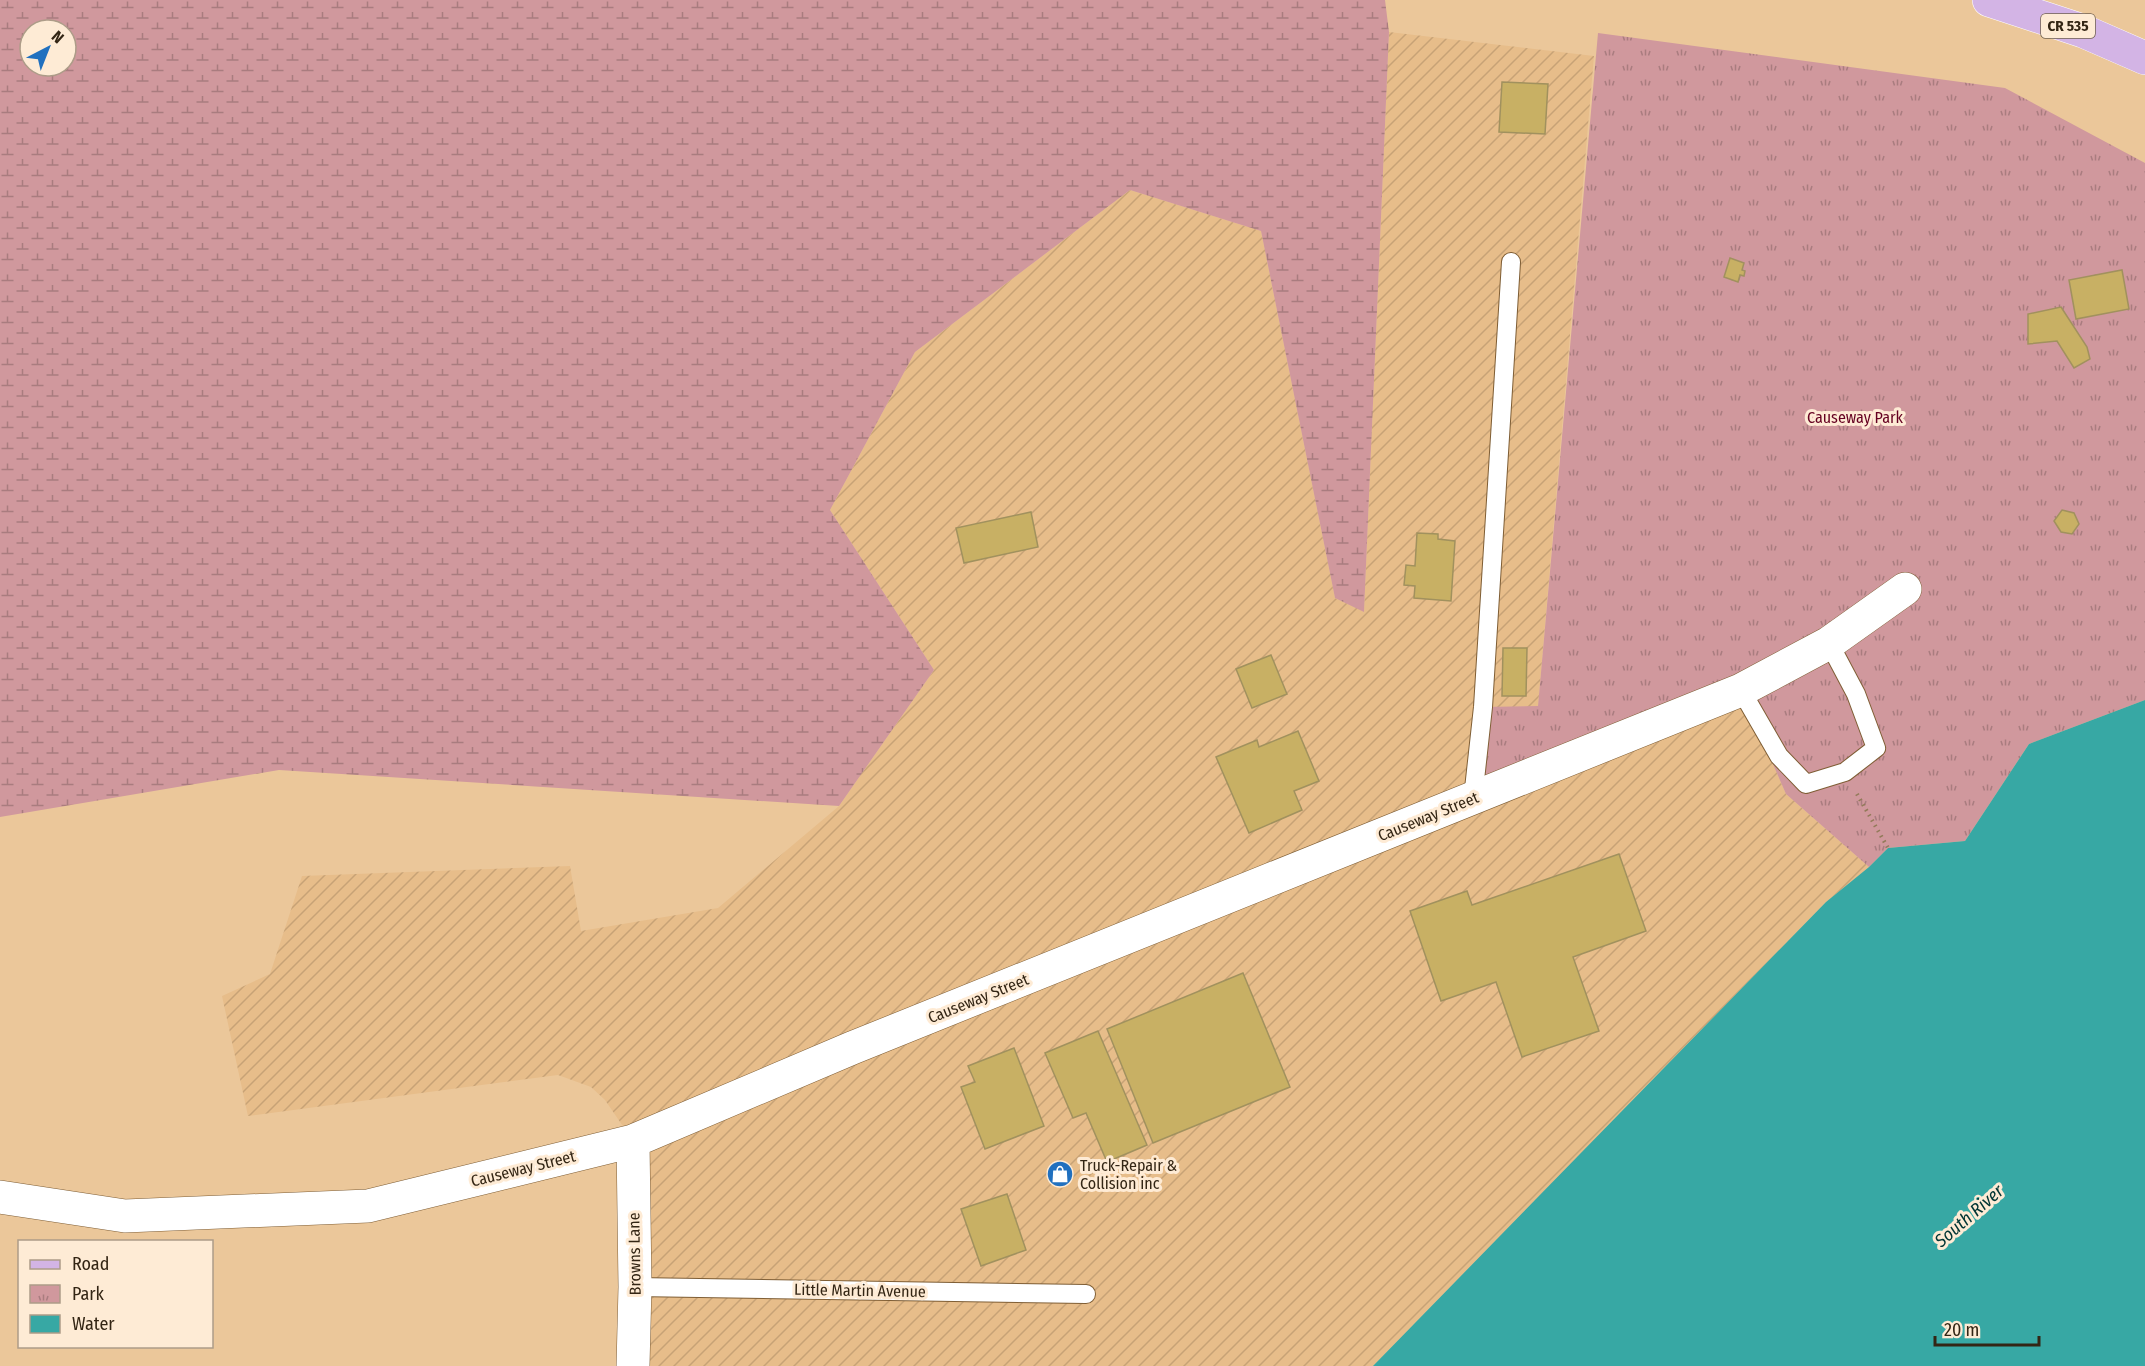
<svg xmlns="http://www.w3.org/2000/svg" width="2145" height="1366" viewBox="0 0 2145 1366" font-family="'Fira Sans Condensed',sans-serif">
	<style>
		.industrial { fill: url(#industrial-furrows) }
		.wetland { fill: url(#wetland-marsh); fill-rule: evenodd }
		.park { fill: url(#park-tufts) }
		.water { fill: #37a8a4 }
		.building { fill: #c8b064; stroke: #a1915e; stroke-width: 1.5 }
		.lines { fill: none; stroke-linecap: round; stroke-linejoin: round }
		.lane-casing { stroke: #7f5e35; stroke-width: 20 }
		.street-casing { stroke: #7f5e35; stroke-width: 34 }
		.primary-casing { stroke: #fff; stroke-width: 34 }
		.path { stroke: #937a5a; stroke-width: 4; stroke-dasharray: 1.5 4.5; stroke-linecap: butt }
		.lane { stroke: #fff; stroke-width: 18 }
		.street { stroke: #fff; stroke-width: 33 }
		.primary { stroke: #d3b4e5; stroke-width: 33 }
		.labels { text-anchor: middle; stroke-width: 6; stroke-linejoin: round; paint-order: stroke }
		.shield { fill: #feebd5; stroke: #70604e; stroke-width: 1.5 }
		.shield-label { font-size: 15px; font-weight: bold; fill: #332514 }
		.park-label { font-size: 16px; fill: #650021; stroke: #feebd5 }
		.street-label { font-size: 16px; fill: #332514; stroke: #feebd5 }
		.poi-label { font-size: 16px; fill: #332514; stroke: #feebd5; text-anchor: start }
		.water-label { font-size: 18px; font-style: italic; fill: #003534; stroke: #feebd5 }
	</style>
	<defs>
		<pattern id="industrial-furrows" width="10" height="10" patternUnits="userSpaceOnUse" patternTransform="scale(1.5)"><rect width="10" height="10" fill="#e7bd8a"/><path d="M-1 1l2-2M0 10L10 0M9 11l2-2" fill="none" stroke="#c7a276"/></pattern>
		<pattern id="wetland-marsh" width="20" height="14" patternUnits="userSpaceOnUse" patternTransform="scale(1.5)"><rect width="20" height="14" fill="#d0989d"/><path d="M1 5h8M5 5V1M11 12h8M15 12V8" fill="none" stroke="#a97c7f"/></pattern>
		<pattern id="park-tufts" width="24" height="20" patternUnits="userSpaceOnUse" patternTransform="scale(1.5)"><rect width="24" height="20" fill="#d0989d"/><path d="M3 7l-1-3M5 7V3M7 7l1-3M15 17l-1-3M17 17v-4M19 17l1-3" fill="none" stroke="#a97c7f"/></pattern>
	</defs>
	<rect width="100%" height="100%" fill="#ebc79a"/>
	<path class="industrial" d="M1389 32 1594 56 1538 707 1473 798 1741 690 1786 794 1869 867 1826 902 1373 1366H633V1141L605 1100 591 1087 558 1075 248 1116 222 996 270 974 302 876 570 866 581 931 718 908 839 806 934 670 830 510 915 352 1130 190 1261 231 1335 598 1364 611Z"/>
	<path class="wetland" d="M0 0H1385L1389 32 1364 612 1335 598 1261 231 1130 190 915 352 830 510 934 670 839 806 279 770 0 817ZM30 30H66V66H30Z"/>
	<path class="park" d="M1598 33 2005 88 2145 163V700L2029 744 1965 841 1888 848 1869 867 1786 794 1741 691 1473 798 1483 707 1538 706Z"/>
	<path class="water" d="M2145 700V1366H1373L1826 902 1869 867 1888 848 1965 841 2029 744Z"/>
	<path class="building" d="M1502 82 1548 84 1545 134 1499 132Z
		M1730 258 1744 263 1742 270 1745 271 1744 276 1740 275 1738 282 1724 277Z
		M2122 270 2129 309 2076 319 2069 280Z
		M2061 307 2087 347 2090 359 2074 368 2057 341 2028 344V314Z
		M2062 510 2074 513 2079 524 2072 534 2061 532 2054 521Z
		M1031 512 1038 547 964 563 956 528Z
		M1417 533 1438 534V539L1455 541 1451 601 1414 598 1415 586 1404 585 1406 565 1415 566Z
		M1503 648H1527L1526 696H1502Z
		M1271 655 1287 694 1252 708 1236 669Z
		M1298 731 1319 781 1294 791 1302 810 1249 833 1216 757 1257 740 1259 747Z
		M1619 854 1646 931 1573 957 1599 1031 1522 1057 1496 982 1441 1001 1410 911 1467 891 1472 905Z
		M1243 973 1290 1087 1153 1143 1107 1029Z
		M1098 1031 1147 1145 1107 1162 1086 1113 1073 1118 1045 1053Z
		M1014 1048 1044 1126 985 1149 961 1087 975 1082 968 1066Z
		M1007 1194 1026 1250 981 1266 961 1209Z"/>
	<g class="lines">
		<defs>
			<path id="lane" d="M1741 690 1779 756 1806 784 1845 772 1876 748 1856 694 1829 643
				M1473 798 1483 707 1511 262
				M635 1287 1086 1294"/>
			<path id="street" d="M633 1141 635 1287 633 1366
				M0 1197 125 1216 368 1206 633 1141 852 1048 1741 690 1829 643 1905 589"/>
			<path id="primary" d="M1989 0 2083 31 2145 58"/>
		</defs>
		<use href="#lane" class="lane-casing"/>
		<use href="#street" class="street-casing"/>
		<use href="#primary" class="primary-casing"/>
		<path class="path" d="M1857 794 1888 848"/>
		<use href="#lane" class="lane"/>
		<use href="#street" class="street"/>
		<use href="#primary" class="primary"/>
	</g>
	<defs>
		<symbol id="shop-disc" viewBox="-11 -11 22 22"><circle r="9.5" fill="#2070bf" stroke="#feebd5"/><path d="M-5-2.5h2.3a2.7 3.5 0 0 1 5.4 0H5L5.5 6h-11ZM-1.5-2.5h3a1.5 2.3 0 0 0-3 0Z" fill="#fff"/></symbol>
	</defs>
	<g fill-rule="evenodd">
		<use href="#shop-disc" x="1045" y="1159" width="30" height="30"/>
	</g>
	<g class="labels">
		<rect class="shield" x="2041" y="14" width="54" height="24" rx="4.5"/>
		<g class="shield-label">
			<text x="2068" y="31">CR 535</text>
		</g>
		<g class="park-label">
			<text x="1855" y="423">Causeway Park</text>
		</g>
		<g class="street-label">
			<text transform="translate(1428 816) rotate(-22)" y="6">Causeway Street</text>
			<text transform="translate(978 998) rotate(-22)" y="6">Causeway Street</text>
			<text transform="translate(523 1168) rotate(-14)" y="6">Causeway Street</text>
			<text transform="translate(634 1254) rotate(-91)" y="6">Browns Lane</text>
			<text transform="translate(860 1290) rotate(1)" y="6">Little Martin Avenue</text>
		</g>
		<g class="poi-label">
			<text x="1080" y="1171">Truck-Repair &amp;<tspan x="1080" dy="18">Collision inc</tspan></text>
		</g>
		<g class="water-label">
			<text transform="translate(1969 1216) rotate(-41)" y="6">South River</text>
		</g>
	</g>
	<rect x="18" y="1240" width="195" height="108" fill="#feebd5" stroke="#ad9c88" stroke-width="1.5"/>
	<rect x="30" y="1260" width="30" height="9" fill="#d3b4e5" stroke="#ad9c88" stroke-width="1.5"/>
	<text x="72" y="1270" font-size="18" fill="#332514">Road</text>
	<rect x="30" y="1285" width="30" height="18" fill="url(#park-tufts)" stroke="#ad9c88" stroke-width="1.5"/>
	<text x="72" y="1300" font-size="18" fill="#332514">Park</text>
	<rect x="30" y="1315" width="30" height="18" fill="#37a8a4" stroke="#ad9c88" stroke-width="1.5"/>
	<text x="72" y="1330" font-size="18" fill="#332514">Water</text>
	<g transform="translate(48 48) rotate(42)"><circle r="28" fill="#feebd5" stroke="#ad9c88" stroke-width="1.5"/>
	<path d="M0-4.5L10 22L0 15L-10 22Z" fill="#2070bf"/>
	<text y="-9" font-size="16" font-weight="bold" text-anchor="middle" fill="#332514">N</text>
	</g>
	<path d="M1935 1336v9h104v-9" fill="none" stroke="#332514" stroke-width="3"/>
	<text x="1944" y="1336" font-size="18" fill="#332514" stroke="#feebd5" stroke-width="4.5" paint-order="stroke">20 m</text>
</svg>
